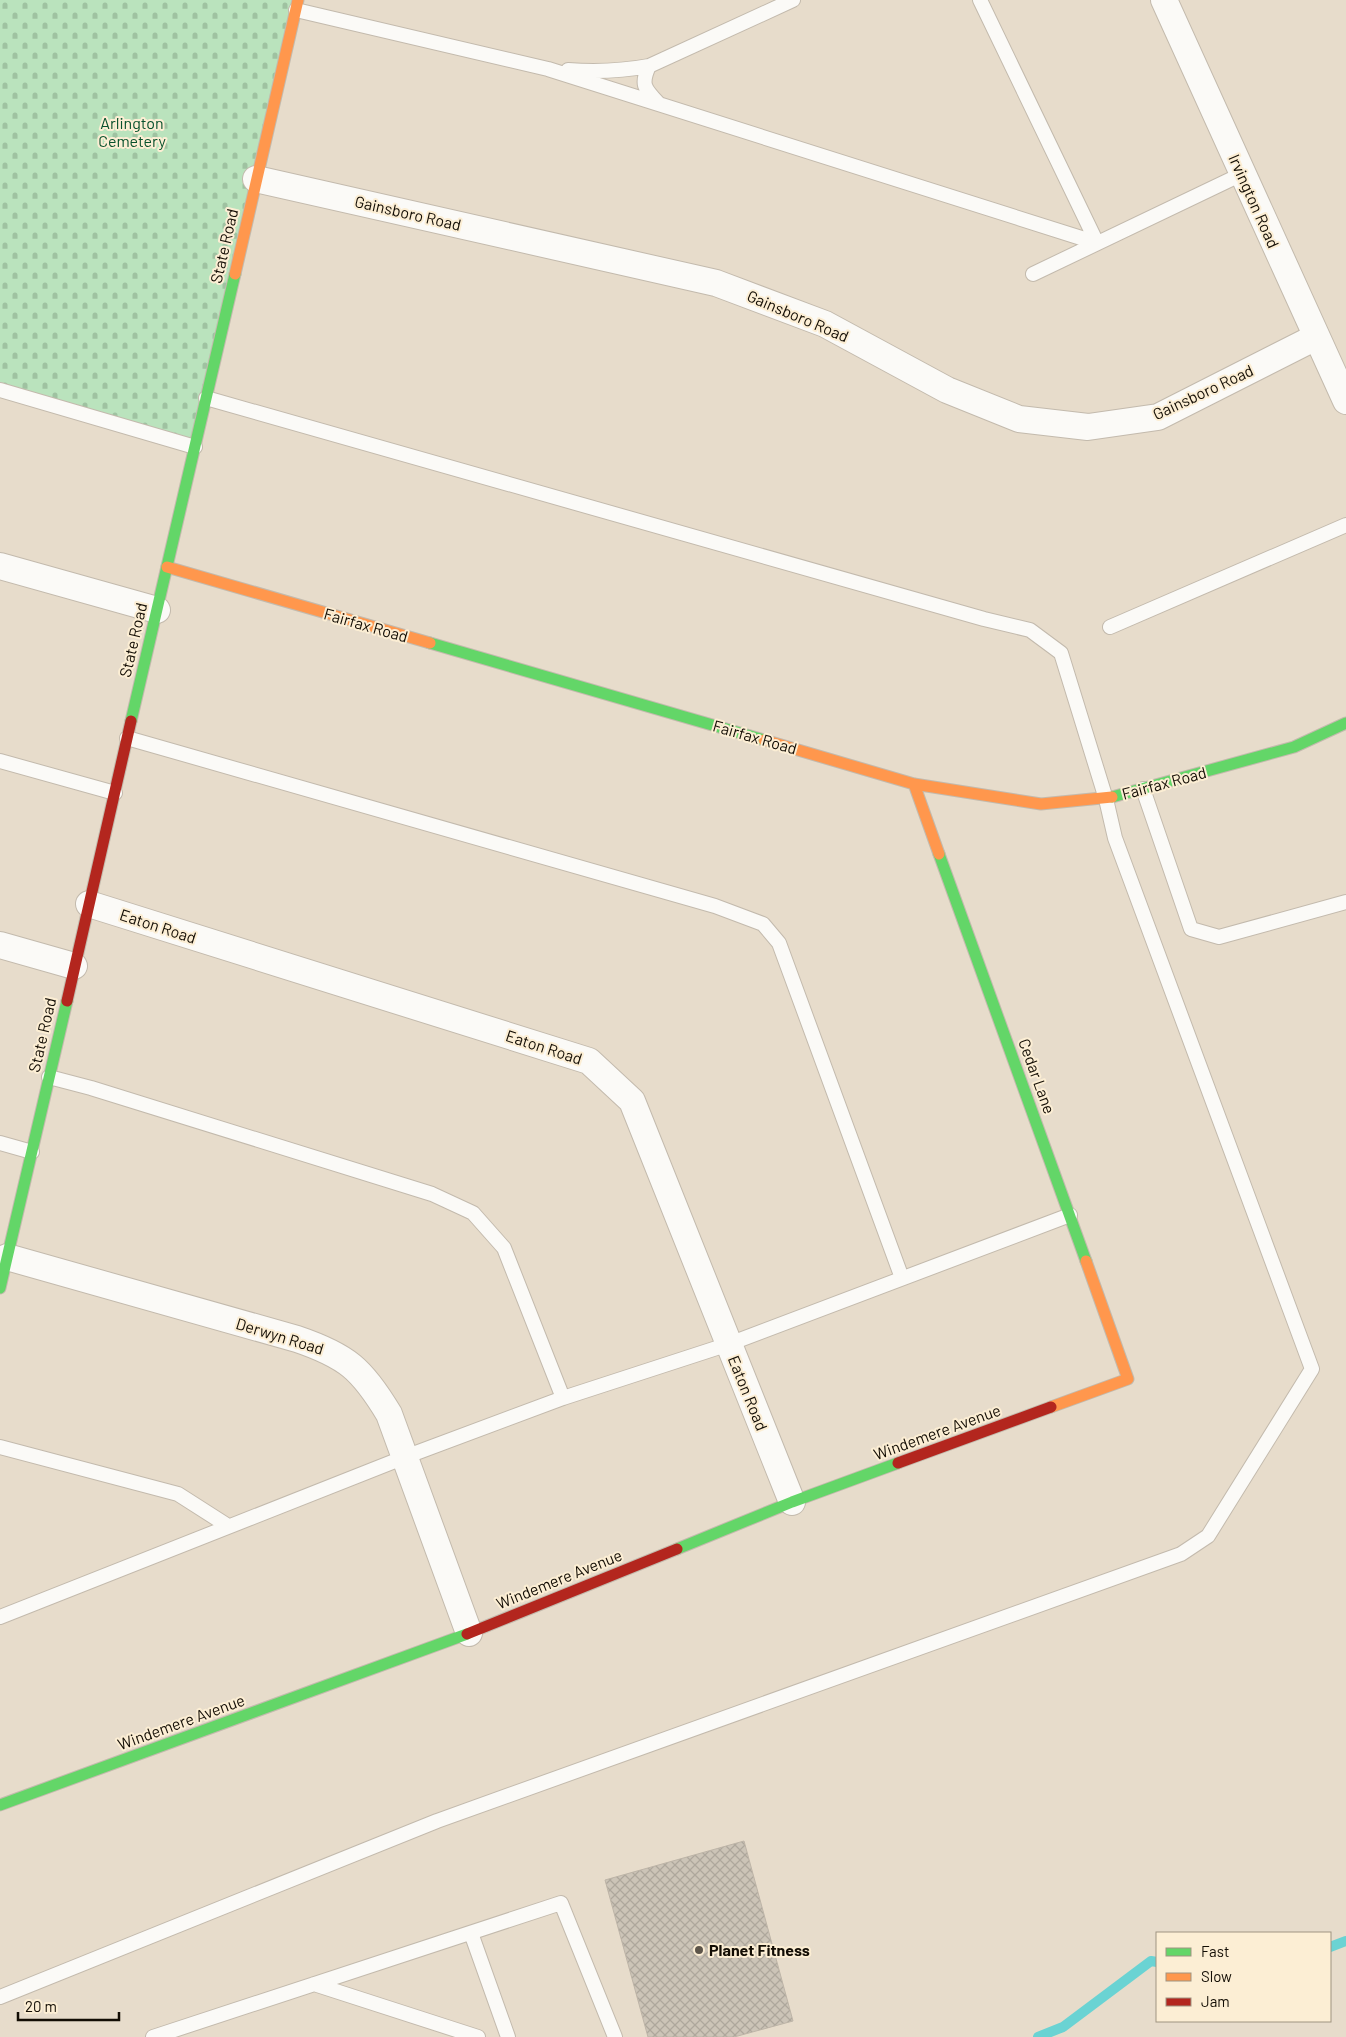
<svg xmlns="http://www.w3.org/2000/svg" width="1346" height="2037" viewBox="0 0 1346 2037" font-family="Barlow,sans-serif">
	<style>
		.cemetery { fill: url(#cemetery-stones) }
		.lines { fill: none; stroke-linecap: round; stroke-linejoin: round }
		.stream { stroke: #6ad3d3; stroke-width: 10 }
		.building { fill: url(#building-cross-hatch); stroke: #bdb4a7 }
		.lane-casing { stroke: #c3baad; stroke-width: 16 }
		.street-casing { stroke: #c3baad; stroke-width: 28 }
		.fast-casing { stroke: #c3baad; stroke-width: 13 }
		.slow-casing { stroke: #c3baad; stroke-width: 13 }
		.jam-casing { stroke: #c3baad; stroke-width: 13 }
		.lane { stroke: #fbfaf7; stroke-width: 14 }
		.street { stroke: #fbfaf7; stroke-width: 26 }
		.fast { stroke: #63d668; stroke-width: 11 }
		.slow { stroke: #ff974d; stroke-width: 11 }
		.jam { stroke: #b3261e; stroke-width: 11 }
		.poi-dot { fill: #5d554a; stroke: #fceed4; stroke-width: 2 }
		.labels { text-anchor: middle; stroke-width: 4; stroke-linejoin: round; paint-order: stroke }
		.park-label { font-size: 16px; fill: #07512c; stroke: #fceed4 }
		.street-label { font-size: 16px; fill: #130d04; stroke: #fceed4 }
		.poi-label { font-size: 16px; font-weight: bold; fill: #130d04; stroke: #fceed4; text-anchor: start }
	</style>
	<defs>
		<pattern id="cemetery-stones" width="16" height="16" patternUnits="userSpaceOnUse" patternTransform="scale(1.25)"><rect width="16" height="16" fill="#bae3bd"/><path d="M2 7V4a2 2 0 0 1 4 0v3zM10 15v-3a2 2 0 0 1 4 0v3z" fill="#9fc2a1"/></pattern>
		<pattern id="building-cross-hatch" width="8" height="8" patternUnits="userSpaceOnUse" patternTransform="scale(1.25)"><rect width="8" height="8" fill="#ccc4b7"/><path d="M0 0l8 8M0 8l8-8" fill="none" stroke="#aea79c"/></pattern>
	</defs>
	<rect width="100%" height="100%" fill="#e7dccb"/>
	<path class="cemetery" d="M0 0H298L195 447 0 387Z"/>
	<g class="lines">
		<path class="stream" d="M1330 1947 1346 1941
			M1038 2037 1063 2027 1151 1961 1157 1962"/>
	</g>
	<path class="building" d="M744 1841 793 2021 734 2037H648L605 1880Z"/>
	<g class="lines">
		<defs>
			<path id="lane" d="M980 0 1097 243
				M296 10 548 69 1097 243
				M649 66C640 85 645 89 659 104
				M568 70C596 72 622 71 649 66L793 0
				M1033 274 1242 174
				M0 390 195 447
				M1110 627 1346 525
				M127 738 715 906 763 924 779 943 902 1278
				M0 761 115 793
				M1143 789 1191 929 1219 937 1346 902
				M49 1077 91 1088 432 1194 473 1213 504 1248 563 1398
				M0 1143 32 1152
				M0 1447 178 1494 228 1526
				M0 1617 405 1457 563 1398 729 1344 1070 1215
				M471 1933 508 2037
				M314 1984 478 2037
				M0 1997 437 1821 1181 1554 1208 1536 1312 1369 1115 838 1106 799 1061 653 1030 630 984 619 206 398
				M153 2037 561 1903 615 2037"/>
			<path id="street" d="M1164 0 1346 401
				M256 179 716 283 825 324 947 390 1019 419 1088 427 1158 417 1316 337
				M0 566 157 610
				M89 904 589 1061 632 1101 792 1502
				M0 945 74 966
				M7 1257 297 1339C347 1356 362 1369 389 1414L469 1633"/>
			<path id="fast" d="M430 643 764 740
				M131 721 235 274
				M1112 797 1294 747 1346 723
				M939 854 1086 1261
				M0 1288 67 1001
				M677 1549 792 1502 898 1463
				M0 1805 467 1634"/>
			<path id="slow" d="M235 274 298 0
				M167 567 430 643
				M764 740 914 784 1041 804 1112 797
				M914 784 939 854
				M1051 1407 1128 1379 1086 1261"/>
			<path id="jam" d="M67 1001 131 721
				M898 1463 1051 1407
				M467 1634 677 1549"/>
		</defs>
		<use href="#lane" class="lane-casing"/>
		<use href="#street" class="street-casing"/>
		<use href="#fast" class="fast-casing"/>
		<use href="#slow" class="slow-casing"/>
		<use href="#jam" class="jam-casing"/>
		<use href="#lane" class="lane"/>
		<use href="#street" class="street"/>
		<use href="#fast" class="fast"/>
		<use href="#slow" class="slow"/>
		<use href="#jam" class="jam"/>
	</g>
	<circle class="poi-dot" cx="699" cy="1950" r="5"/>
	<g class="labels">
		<g class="park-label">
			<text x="132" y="129">Arlington<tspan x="132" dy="18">Cemetery</tspan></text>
		</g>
		<g class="street-label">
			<text transform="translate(1254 201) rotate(66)" y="6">Irvington Road</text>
			<text transform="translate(408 213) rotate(13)" y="6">Gainsboro Road</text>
			<text transform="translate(224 246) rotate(-77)" y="6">State Road</text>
			<text transform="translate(798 316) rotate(23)" y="6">Gainsboro Road</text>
			<text transform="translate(1203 392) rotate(-25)" y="6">Gainsboro Road</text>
			<text transform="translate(366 625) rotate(16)" y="6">Fairfax Road</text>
			<text transform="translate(133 640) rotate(-77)" y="6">State Road</text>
			<text transform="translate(755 737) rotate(16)" y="6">Fairfax Road</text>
			<text transform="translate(1164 783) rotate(-15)" y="6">Fairfax Road</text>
			<text transform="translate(158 926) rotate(18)" y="6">Eaton Road</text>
			<text transform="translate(42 1035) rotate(-77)" y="6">State Road</text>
			<text transform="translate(544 1047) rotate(18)" y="6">Eaton Road</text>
			<text transform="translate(1037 1076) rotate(70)" y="6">Cedar Lane</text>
			<text transform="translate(280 1336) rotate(17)" y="6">Derwyn Road</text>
			<text transform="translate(748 1393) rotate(68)" y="6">Eaton Road</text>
			<text transform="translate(937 1432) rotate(-20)" y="6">Windemere Avenue</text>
			<text transform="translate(559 1579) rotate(-22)" y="6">Windemere Avenue</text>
			<text transform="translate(181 1722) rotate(-20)" y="6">Windemere Avenue</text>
		</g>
		<g class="poi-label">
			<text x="709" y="1956">Planet Fitness</text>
		</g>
	</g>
	<rect x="1156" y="1932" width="175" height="90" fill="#fceed4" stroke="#9f9481"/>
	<rect x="1166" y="1948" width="25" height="8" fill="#63d668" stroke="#9f9481"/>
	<text x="1201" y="1957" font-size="15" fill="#130d04">Fast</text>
	<rect x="1166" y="1973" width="25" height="8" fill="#ff974d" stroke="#9f9481"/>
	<text x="1201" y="1982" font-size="15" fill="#130d04">Slow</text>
	<rect x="1166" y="1998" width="25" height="8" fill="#b3261e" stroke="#9f9481"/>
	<text x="1201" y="2007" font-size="15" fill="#130d04">Jam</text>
	<path d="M18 2012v8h101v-8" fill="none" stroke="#130d04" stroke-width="2.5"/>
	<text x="25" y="2012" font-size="15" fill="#130d04" stroke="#fceed4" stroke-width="4" paint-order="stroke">20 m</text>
</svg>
